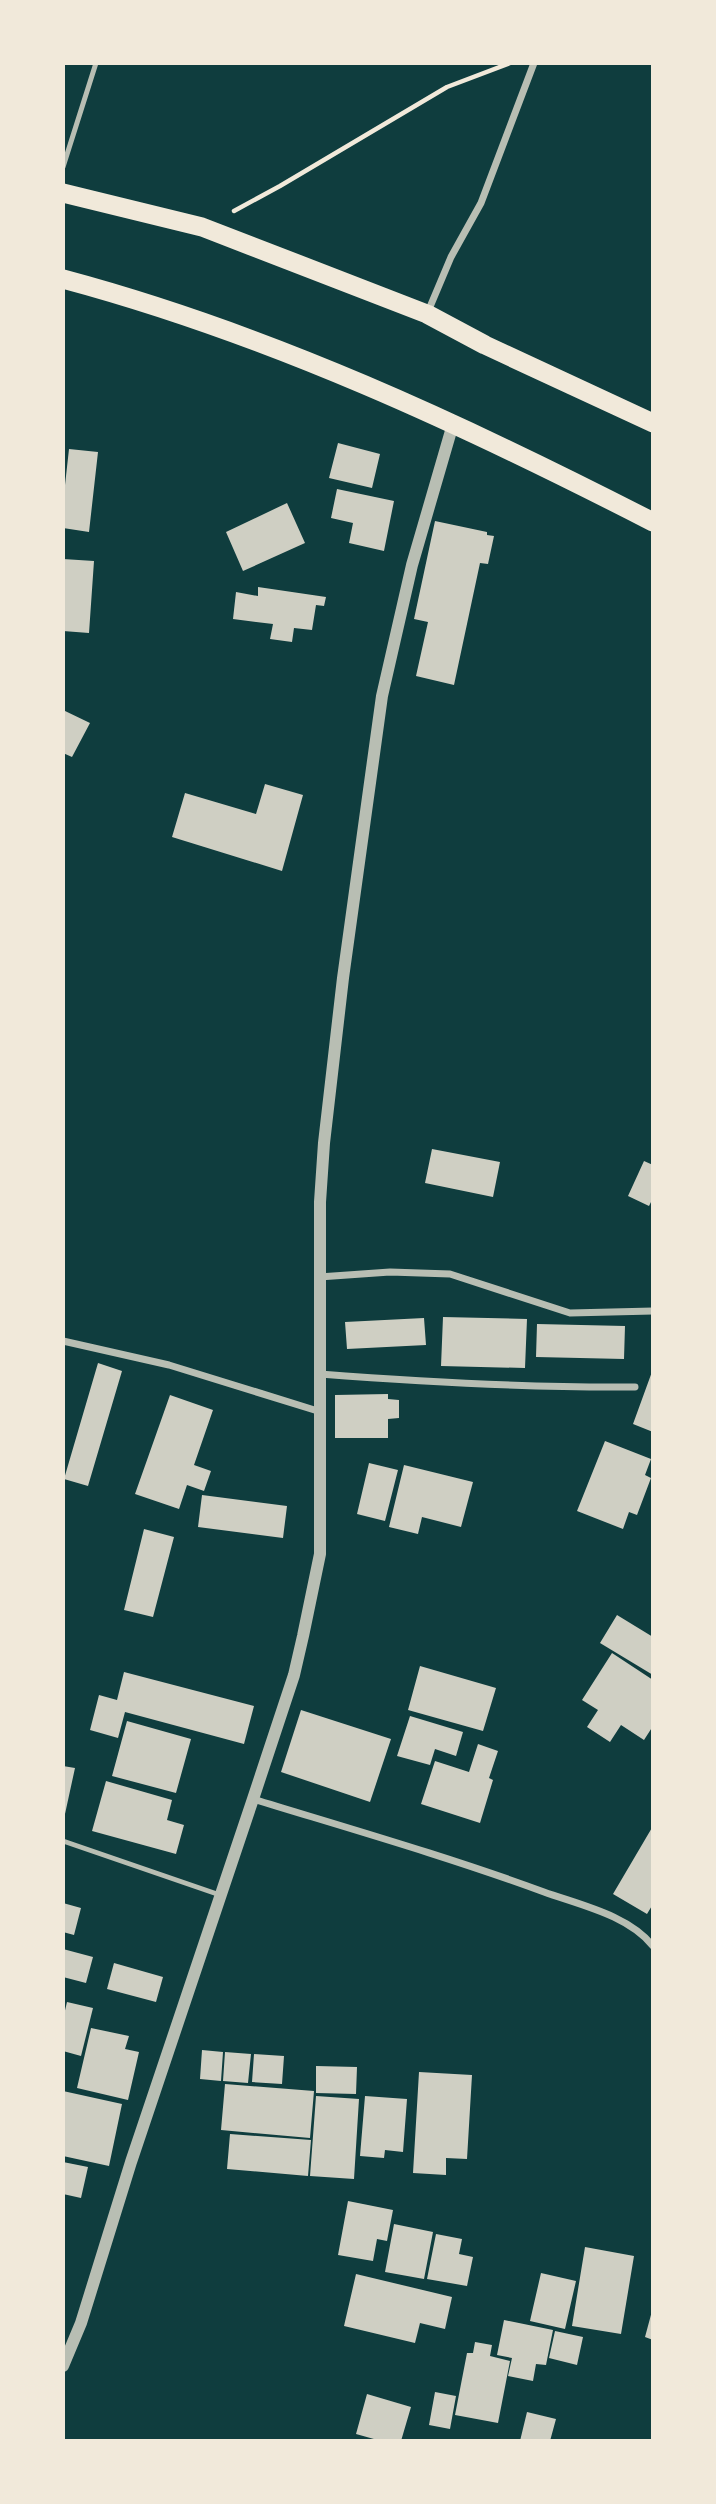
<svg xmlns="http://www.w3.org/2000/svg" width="716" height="2504" viewBox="0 0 716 2504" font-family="'Golos Text',sans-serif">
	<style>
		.building { fill: #cfcfc3 }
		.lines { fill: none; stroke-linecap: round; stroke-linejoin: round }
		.path { stroke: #f1e9da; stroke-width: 4.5 }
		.service { stroke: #b8beb3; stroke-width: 5 }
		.minor { stroke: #b8beb3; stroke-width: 7 }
		.tertiary { stroke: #b8beb3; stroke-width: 12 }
		.trunk { stroke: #f1e9da; stroke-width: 19 }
	</style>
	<rect width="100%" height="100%" fill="#0f3d3e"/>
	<path class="building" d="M338 443 380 454 372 488 329 478Z
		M69 449 98 452 89 532 63 528V503Z
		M337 489 394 501 384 551 349 543 353 523 331 518Z
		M287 503 305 543 243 571 226 532Z
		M435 521 487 532V535L494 536 488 564 480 563 454 685 416 676 428 622 414 619Z
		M63 559 94 561 89 633 63 631Z
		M258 587 326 597 324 606 316 605 312 630 294 628 292 642 270 639 273 624 233 619 236 592 258 596Z
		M63 710 90 723 72 757 63 753Z
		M265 784 303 795 282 871 172 837 185 793 256 814Z
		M432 1149 500 1162 493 1197 425 1183Z
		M644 1161 653 1165V1198L649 1206 628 1196Z
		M443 1317 527 1319 525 1368 441 1366Z
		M424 1318 426 1345 347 1349 345 1322Z
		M537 1324 625 1326 624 1359 536 1357Z
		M98 1363 122 1371 88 1486 64 1479Z
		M653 1369V1432L633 1424Z
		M388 1394V1399L399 1400V1418L388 1419V1438H335V1395Z
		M170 1395 213 1410 194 1465 211 1471 204 1491 187 1485 179 1509 135 1494Z
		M605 1441 651 1459 645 1475 651 1478 637 1515 629 1512 623 1529 577 1511Z
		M369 1463 398 1470 385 1521 357 1514Z
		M404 1465 473 1482 461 1527 422 1517 418 1534 389 1527Z
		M202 1495 287 1506 283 1538 198 1527Z
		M144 1529 174 1537 153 1617 124 1610Z
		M617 1615 653 1637V1675L600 1643Z
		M612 1653 653 1680V1726L644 1740 621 1725 610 1742 587 1727 598 1710 582 1700Z
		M420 1666 496 1688 483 1731 408 1710Z
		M124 1672 254 1706 244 1744 125 1712 118 1738 90 1730 99 1695 117 1700Z
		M301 1710 391 1739 370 1802 281 1772Z
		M410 1716 463 1732 456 1756 435 1749 430 1765 397 1756Z
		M127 1721 191 1739 176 1793 112 1776Z
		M478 1744 498 1751 489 1778 493 1780 480 1823 421 1804 435 1761 469 1772Z
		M63 1766 75 1768 65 1814H63Z
		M106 1781 172 1800 167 1820 184 1825 176 1854 92 1831Z
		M653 1826V1904L647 1914 613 1894Z
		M63 1903 81 1908 74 1935 63 1932Z
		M63 1949 93 1957 86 1983 63 1977Z
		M114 1963 163 1977 156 2002 107 1989Z
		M67 2002 93 2008 81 2056 63 2051V2019Z
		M91 2028 129 2036 125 2049 139 2052 128 2100 77 2088Z
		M202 2050 223 2052 221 2081 200 2079Z
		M225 2052 251 2054 248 2083 223 2081Z
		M254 2054 284 2056 282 2084 252 2082Z
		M316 2066 357 2067 356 2094 316 2093Z
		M419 2072 472 2075 467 2159 446 2158V2175L413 2173Z
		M225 2084 314 2091 310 2138 221 2130Z
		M63 2091 122 2104 109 2166 63 2156Z
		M316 2096 359 2099 354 2179 310 2176Z
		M365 2096 407 2099 403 2152 385 2150 384 2158 360 2156Z
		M230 2134 311 2140 308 2176 227 2169Z
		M63 2162 88 2167 81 2198 63 2194Z
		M348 2201 393 2210 387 2241 377 2239 373 2261 338 2255Z
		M394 2224 433 2232 424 2279 385 2272Z
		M436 2234 462 2239 459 2254 473 2257 467 2286 427 2279Z
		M585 2247 634 2256 621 2334 572 2326Z
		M541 2273 576 2281 565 2329 530 2321Z
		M356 2274 452 2297 445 2329 420 2323 415 2343 344 2326Z
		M652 2311H653V2340L645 2337Z
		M504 2320 553 2330 546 2365 536 2364 533 2381 508 2376 512 2358 497 2355Z
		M555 2331 583 2337 577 2365 549 2358Z
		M475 2342 492 2345 490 2356 510 2361 498 2423 455 2415 467 2353H473Z
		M435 2392 456 2396 450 2429 429 2425Z
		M367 2394 411 2407 401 2441H381L356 2434Z
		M527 2412 556 2419 550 2441H520Z"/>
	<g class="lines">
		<path class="path" d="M234 211 280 186 447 87 510 63"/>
		<path class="service" d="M63 167 96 63
			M63 1841 220 1895"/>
		<path class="minor" d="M427 314 451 257 481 203 534 63
			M319 1277 390 1272 450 1274 570 1313 653 1311
			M63 1341 169 1365 321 1412
			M320 1374C425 1382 530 1388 635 1387
			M253 1799C351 1829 449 1857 544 1892 580 1905 628 1915 653 1946"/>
		<path class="tertiary" d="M63 2366 81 2323 131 2162 253 1799 294 1675 303 1636 320 1554V1202L324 1143 343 978 382 696 412 565 453 424"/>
		<path class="trunk" d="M63 193 202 227 427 314 485 345 653 423
			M63 279C269 334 464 425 653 522"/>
	</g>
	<rect width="716" height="2504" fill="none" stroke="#f1e9da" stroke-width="130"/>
</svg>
